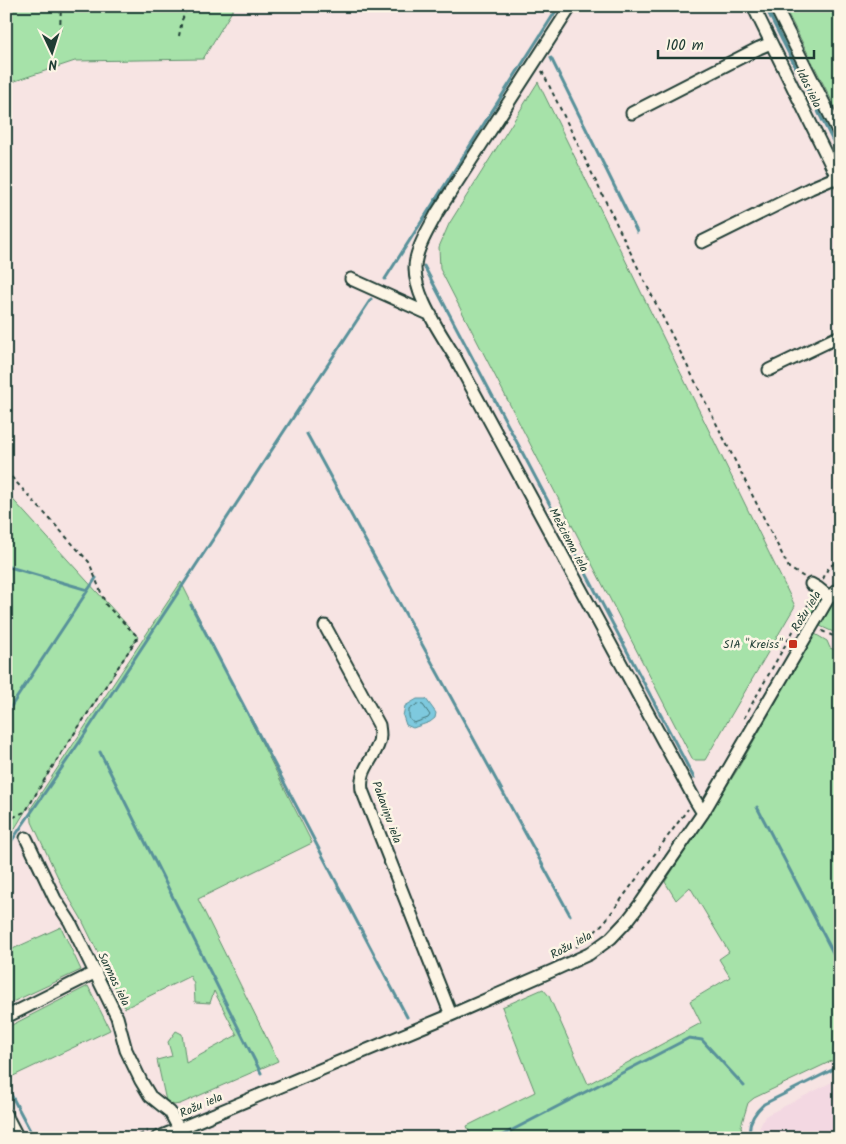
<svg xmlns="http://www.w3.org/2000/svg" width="846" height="1144" viewBox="0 0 846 1144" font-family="Kalam,sans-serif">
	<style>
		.built { fill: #f3d8e2 }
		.green { fill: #a6e2a9; stroke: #62906e }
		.water { fill: #7ec9de; stroke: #58919a }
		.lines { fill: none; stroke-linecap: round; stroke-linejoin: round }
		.shore { stroke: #457578; stroke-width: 1 }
		.stream { stroke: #58919a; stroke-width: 3 }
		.minor-casing { stroke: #1f3d34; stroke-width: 15 }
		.path { stroke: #1f3d34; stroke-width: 2; stroke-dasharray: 4 4; stroke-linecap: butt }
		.minor { stroke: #fcf5e5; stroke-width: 11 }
		.poi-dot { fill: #c8321e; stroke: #fcf5e5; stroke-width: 2 }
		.labels { text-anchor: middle; stroke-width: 5; stroke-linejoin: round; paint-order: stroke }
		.street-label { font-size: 12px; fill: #1f3d34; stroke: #fcf5e5 }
		.poi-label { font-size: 12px; fill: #1f3d34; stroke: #fcf5e5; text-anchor: end }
	</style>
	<rect width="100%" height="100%" fill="#f7e4e3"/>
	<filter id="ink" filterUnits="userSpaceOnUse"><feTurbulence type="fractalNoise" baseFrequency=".02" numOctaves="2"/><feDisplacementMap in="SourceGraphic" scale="10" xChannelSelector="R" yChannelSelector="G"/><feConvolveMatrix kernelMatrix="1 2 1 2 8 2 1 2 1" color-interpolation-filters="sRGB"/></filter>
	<g filter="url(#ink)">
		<path class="built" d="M840 1078V1138H762L758 1131 765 1116Z"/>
		<path class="green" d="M6 6H235L203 59 75 61 6 84Z
			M784 6H840V117Z
			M538 82 795 606 705 760H693L440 269 439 247 449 224Z
			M6 492 138 637 49 772 6 843Z
			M181 582 312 843 198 899 278 1061 180 1104 174 1105 166 1101 157 1060 172 1056 168 1042 176 1031 182 1034 186 1063 237 1035 214 991 210 1003 195 1002 194 984 190 976 125 1008 81 918 62 886 32 822 31 808Z
			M818 594 822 598 810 620 804 617Z
			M840 599V635L820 626 831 607Z
			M815 634 827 641 830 648 840 652V1057L754 1098 748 1103 741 1126 743 1138H472L467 1126 535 1092 502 1007 543 989 549 996 588 1084 701 1023 690 1001 730 977 719 959 729 952 690 887 676 900 665 882 736 772Z
			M61 927 81 970 6 1005V952Z
			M88 986 110 1030 7 1079 6 1077V1028Z"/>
		<path class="water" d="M417 699H426L436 713 435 718 430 722 413 728 406 725 403 716 405 706Z"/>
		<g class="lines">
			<path class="shore" d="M418 704 423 705 430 715 428 718 414 723C408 720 409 715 409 710Z"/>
			<path class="stream" d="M765 6 840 155
				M551 58 637 232
				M424 266 694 778
				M385 279 559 6
				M307 434 570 915
				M6 566 88 590
				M834 570 840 567
				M191 605 407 1017
				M6 714 96 578
				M100 752 261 1073
				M757 807 840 966
				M6 849 81 740 371 299
				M6 1085 34 1138
				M497 1138 689 1038 702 1040 744 1086
				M751 1138C746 1124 754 1113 764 1104L840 1066"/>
			<defs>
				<path id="minor" d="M571 6 437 213C430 227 419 243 416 259 409 289 440 332 455 357L695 800 703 813
					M753 6 840 183
					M775 6 840 135
					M632 113 759 48 771 43
					M702 242 811 188 837 177
					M351 279 431 315
					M769 370 840 336
					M811 584 818 588 829 597
					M325 626 379 725C380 732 381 738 378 745 372 761 359 771 362 790L451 1015
					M26 838 55 899 70 922 117 1017 126 1050 141 1081 150 1096 170 1112 179 1129
					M6 1017 96 972
					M6 1115 18 1138
					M157 1138 451 1015 554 970 589 954 611 938 628 920 641 903 703 813 829 597 840 588"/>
			</defs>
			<use href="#minor" class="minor-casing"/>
			<path class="path" d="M60 31 61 6
				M179 36 182 20 188 6
				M542 71 641 274 789 568 804 577
				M6 471 89 562 106 605 138 637 49 772 26 811 6 821
				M823 579 828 568 840 559
				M822 631 840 639
				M744 718 813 596
				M576 947C588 939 597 930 606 920L688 809
				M132 1138 148 1131"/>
			<use href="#minor" class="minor"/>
		</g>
	</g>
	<rect class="poi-dot" x="788" y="639" width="10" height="10" rx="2.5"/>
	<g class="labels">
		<g class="street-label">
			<text transform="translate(809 88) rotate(64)" y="4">Idas iela</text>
			<text transform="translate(569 540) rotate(62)" y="4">Mežciema iela</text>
			<text transform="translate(806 611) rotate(-58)" y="4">Rožu iela</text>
			<text transform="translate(387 812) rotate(70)" y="4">Pakaviņu iela</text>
			<text transform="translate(571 945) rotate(-28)" y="4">Rožu iela</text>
			<text transform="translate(114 979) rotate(64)" y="4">Sarmas iela</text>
			<text transform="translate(201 1105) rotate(-23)" y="4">Rožu iela</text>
		</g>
		<g class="poi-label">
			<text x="783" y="648">SIA "Kreiss"</text>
		</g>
	</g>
	<rect width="846" height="1144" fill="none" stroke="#fcf5e5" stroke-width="25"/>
	<rect x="12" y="12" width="821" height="1119" fill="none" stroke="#1f3d34" stroke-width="2" filter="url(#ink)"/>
	<g transform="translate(52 52) rotate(176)" stroke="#fcf5e5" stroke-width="4" paint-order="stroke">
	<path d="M0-4L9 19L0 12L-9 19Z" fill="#1f3d34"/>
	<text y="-8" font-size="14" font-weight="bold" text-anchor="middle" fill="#1f3d34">N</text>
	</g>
	<path d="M658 50v8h156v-8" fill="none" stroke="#1f3d34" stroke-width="2.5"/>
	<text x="666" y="50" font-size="15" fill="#1f3d34" stroke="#fcf5e5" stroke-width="4" paint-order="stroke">100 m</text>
</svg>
